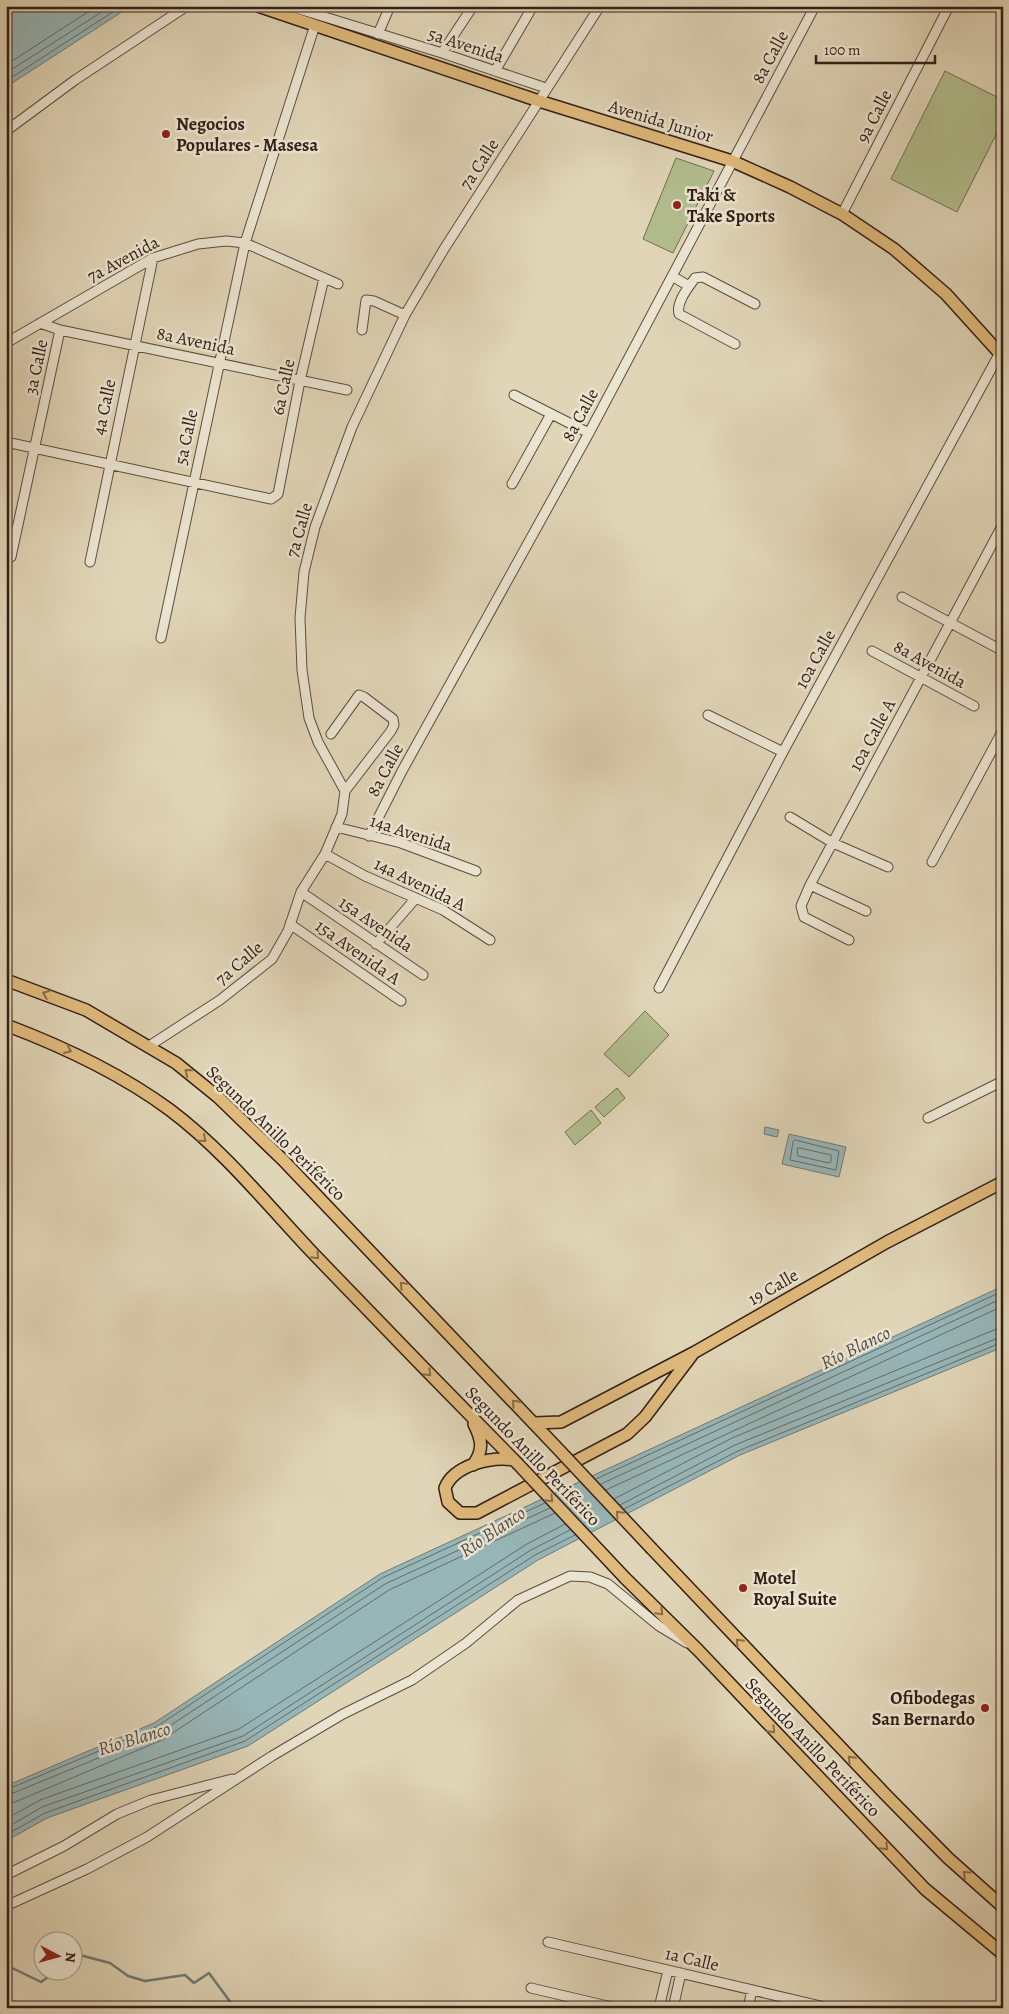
<svg xmlns="http://www.w3.org/2000/svg" width="1009" height="2014" viewBox="0 0 1009 2014" font-family="Alegreya,serif">
	<style>
		.green { fill: #b2bd8e; stroke: #726e52 }
		.water { fill: #97b6b8; stroke: #6f7a77 }
		.lines { fill: none; stroke-linecap: round; stroke-linejoin: round }
		.shore { stroke: #656a67; stroke-width: 1 }
		.stream { stroke: #6f7a77; stroke-width: 2.5 }
		.minor-casing { stroke: #5e4c3e; stroke-width: 11 }
		.major-casing { stroke: #331f16; stroke-width: 14 }
		.minor { stroke: #ebe4d0; stroke-width: 9 }
		.major { stroke: #e0ba7c; stroke-width: 11 }
		.major-bridge-casing { stroke: #331f16; stroke-width: 14; stroke-linecap: butt }
		.major-bridge { stroke: #e0ba7c; stroke-width: 11 }
		.oneway { stroke: #8a6c49 }
		.poi-dot { fill: #8f2418; stroke: #ebe4d0; stroke-width: 2 }
		.labels { text-anchor: middle; stroke-width: 5; stroke-linejoin: round; paint-order: stroke }
		.street-label { font-size: 18px; fill: #331f16; stroke: #ebe4d0 }
		.poi-label { font-size: 18px; font-weight: bold; fill: #331f16; stroke: #ebe4d0; text-anchor: start }
		.water-label { font-size: 19px; font-style: italic; fill: #514c47; stroke: #ebe4d0 }
	</style>
	<rect width="100%" height="100%" fill="#e0d5b7"/>
	<filter id="stains"><feTurbulence type="fractalNoise" baseFrequency=".004" numOctaves="4"/><feColorMatrix values="0 0 0 0 .2 0 0 0 0 .09 0 0 0 0 .02 0 0 0 .5 -.17"/></filter>
	<radialGradient id="worn" r=".72"><stop offset=".6" stop-color="#630" stop-opacity="0"/><stop offset="1" stop-color="#630" stop-opacity=".3"/></radialGradient>
	<path class="green" d="M945 71 1003 100V121L957 212 891 179Z
		M676 158 714 171 673 253 643 239Z
		M645 1011 669 1035 629 1077 604 1054Z
		M617 1088 625 1098 604 1117 595 1107Z
		M591 1110 601 1123 575 1145 565 1132Z"/>
	<path class="water" d="M17 6H131L6 87V13Z
		M765 1127 779 1130 777 1137 764 1134Z
		M789 1134 846 1147 839 1177 782 1164Z
		M1003 1286V1347L740 1455 538 1560 248 1746 47 1818 6 1841V1786L154 1723 380 1574Z"/>
	<g class="lines">
		<path class="shore" d="M6 65 97 6
			M6 73 111 6
			M6 81 122 6
			M795 1140 839 1151 836 1170 790 1160 793 1142Z
			M800 1148 831 1155V1162L829 1163 798 1156 797 1149Z
			M596 1479 1003 1291
			M601 1484 1003 1298
			M606 1490 1003 1306
			M614 1499 732 1438 994 1330 1003 1328
			M620 1505 735 1445 1003 1336
			M624 1509 738 1451 1003 1342
			M6 1790 156 1727 382 1578 545 1503
			M6 1796 159 1733 385 1584 550 1508
			M6 1804 15 1802 162 1740 389 1590 555 1513
			M6 1819 40 1800 239 1729 527 1544 565 1524
			M6 1828 42 1807 243 1736 531 1550 570 1530
			M6 1835 45 1813 245 1741 535 1555 575 1535"/>
		<path class="stream" d="M72 1953 110 1963 128 1976 145 1981 185 1975 194 1983 209 1973 231 2003 230 2008
			M6 1965 41 1982 55 1972"/>
		<defs>
			<path id="minor" d="M289 6 442 53 546 88
				M378 34 390 6
				M442 53 473 6
				M495 71 533 6
				M6 131 75 80 187 6
				M842 214 949 6
				M672 276 689 286
				M40 323 60 330 347 390
				M362 330 366 300 374 301 405 315
				M6 343 153 258 198 244 226 241 245 243 338 284
				M735 344 679 314C676 302 688 288 695 278L703 277 755 304
				M514 395 589 433
				M6 442 271 499 278 494 300 381 324 278
				M512 484 551 414
				M11 557 60 330
				M90 562 153 258
				M902 597 1003 651
				M161 638 245 243 315 25
				M872 651 974 706
				M708 715 783 752
				M331 734 359 695 364 697 393 719 394 725 391 731 345 791
				M994 748 1003 752
				M790 817 833 843 888 867
				M336 827 401 843 476 871
				M369 836 402 771 589 433 815 6
				M325 854 365 876 443 910 490 940
				M932 862 1003 730
				M810 885 866 911
				M301 892 423 975
				M290 924 401 1001
				M849 940 804 917 801 906 810 885 1003 524
				M376 944 416 898
				M659 988 783 752 1003 347
				M149 1046 220 1000 272 959 288 931 301 892 325 854 342 814 345 791 318 742 309 718 302 670 300 618 304 572 315 527 352 427 405 315 444 249 600 6
				M928 1118 1003 1081
				M6 1875 64 1846 117 1814 151 1800 232 1779
				M6 1906 87 1869 147 1837 272 1756 343 1714 412 1680 466 1643 518 1600 570 1576 590 1577 608 1584 659 1626 687 1643
				M548 1942 829 2008
				M531 1988 616 2008
				M659 2008 668 1970
				M673 2008 681 1973
				M748 2008 752 1990"/>
			<path id="major" d="M258 6 539 101 732 161 790 187 842 214 894 249 946 294 1003 357
				M6 980 86 1010 176 1063 218 1097 283 1160 560 1451
				M6 1025C64 1047 120 1073 170 1110 222 1149 265 1202 309 1249 378 1321 447 1392 517 1463
				M534 1423 561 1422 695 1352 887 1242 1003 1182
				M514 1460C492 1456 454 1465 445 1488L448 1502 460 1513H477L627 1434 645 1417 692 1355
				M473 1465C484 1450 482 1440 474 1424
				M652 1549 885 1794 948 1858 1003 1907
				M625 1578 698 1650 925 1889 1003 1954"/>
		</defs>
		<use href="#minor" class="minor-casing"/>
		<use href="#major" class="major-casing"/>
		<use href="#minor" class="minor"/>
		<use href="#major" class="major"/>
		<defs>
			<path id="major-bridge" d="M560 1451 652 1549
				M517 1463 625 1578"/>
		</defs>
		<use href="#major-bridge" class="major-bridge-casing"/>
		<use href="#major-bridge" class="major-bridge"/>
	</g>
	<defs><path id="oneway-chevron" d="M-2-3.5L2.5 0L-2 3.5" fill="none" stroke-width="1.6" stroke-linecap="round" stroke-linejoin="round" transform="scale(1.25)"/></defs>
	<g class="oneway">
		<use href="#oneway-chevron" transform="translate(46 994) rotate(-158)"/>
		<use href="#oneway-chevron" transform="translate(68 1050) rotate(24)"/>
		<use href="#oneway-chevron" transform="translate(188 1072) rotate(-141)"/>
		<use href="#oneway-chevron" transform="translate(203 1139) rotate(41)"/>
		<use href="#oneway-chevron" transform="translate(316 1256) rotate(47)"/>
		<use href="#oneway-chevron" transform="translate(403 1285) rotate(-134)"/>
		<use href="#oneway-chevron" transform="translate(428 1373) rotate(46)"/>
		<use href="#oneway-chevron" transform="translate(515 1403) rotate(-133)"/>
		<use href="#oneway-chevron" transform="translate(550 1499) rotate(47)"/>
		<use href="#oneway-chevron" transform="translate(619 1514) rotate(-133)"/>
		<use href="#oneway-chevron" transform="translate(660 1612) rotate(45)"/>
		<use href="#oneway-chevron" transform="translate(739 1642) rotate(-134)"/>
		<use href="#oneway-chevron" transform="translate(772 1730) rotate(46)"/>
		<use href="#oneway-chevron" transform="translate(851 1759) rotate(-134)"/>
		<use href="#oneway-chevron" transform="translate(885 1847) rotate(46)"/>
		<use href="#oneway-chevron" transform="translate(966 1874) rotate(-138)"/>
	</g>
	<g class="poi-dot">
		<circle cx="166" cy="134" r="5"/>
		<circle cx="677" cy="205" r="5"/>
		<circle cx="743" cy="1588" r="5"/>
		<circle cx="985" cy="1708" r="5"/>
	</g>
	<g class="labels">
		<g class="street-label">
			<text transform="translate(466 45) rotate(18)" y="6">5a Avenida</text>
			<text transform="translate(770 57) rotate(-62)" y="6">8a Calle</text>
			<text transform="translate(874 116) rotate(-63)" y="6">9a Calle</text>
			<text transform="translate(661 121) rotate(17)" y="6">Avenida Junior</text>
			<text transform="translate(479 164) rotate(-57)" y="6">7a Calle</text>
			<text transform="translate(123 259) rotate(-28)" y="6">7a Avenida</text>
			<text transform="translate(196 341) rotate(12)" y="6">8a Avenida</text>
			<text transform="translate(36 367) rotate(-78)" y="6">3a Calle</text>
			<text transform="translate(283 387) rotate(-78)" y="6">6a Calle</text>
			<text transform="translate(104 407) rotate(-78)" y="6">4a Calle</text>
			<text transform="translate(580 415) rotate(-62)" y="6">8a Calle</text>
			<text transform="translate(186 437) rotate(-78)" y="6">5a Calle</text>
			<text transform="translate(299 530) rotate(-74)" y="6">7a Calle</text>
			<text transform="translate(815 659) rotate(-61)" y="6">10a Calle</text>
			<text transform="translate(930 664) rotate(29)" y="6">8a Avenida</text>
			<text transform="translate(872 735) rotate(-62)" y="6">10a Calle A</text>
			<text transform="translate(385 770) rotate(-62)" y="6">8a Calle</text>
			<text transform="translate(411 833) rotate(18)" y="6">14a Avenida</text>
			<text transform="translate(420 884) rotate(26)" y="6">14a Avenida A</text>
			<text transform="translate(376 924) rotate(34)" y="6">15a Avenida</text>
			<text transform="translate(358 952) rotate(35)" y="6">15a Avenida A</text>
			<text transform="translate(239 963) rotate(-41)" y="6">7a Calle</text>
			<text transform="translate(276 1133) rotate(44)" y="6">Segundo Anillo Periférico</text>
			<text transform="translate(773 1287) rotate(-30)" y="6">19 Calle</text>
			<text transform="translate(533 1456) rotate(46)" y="6">Segundo Anillo Periférico</text>
			<text transform="translate(813 1747) rotate(46)" y="6">Segundo Anillo Periférico</text>
			<text transform="translate(692 1959) rotate(13)" y="6">1a Calle</text>
		</g>
		<g class="poi-label">
			<text x="176" y="130">Negocios<tspan x="176" dy="21">Populares - Masesa</tspan></text>
			<text x="687" y="201">Taki &amp;<tspan x="687" dy="21">Take Sports</tspan></text>
			<text x="753" y="1584">Motel<tspan x="753" dy="21">Royal Suite</tspan></text>
			<text x="975" y="1704" text-anchor="end">Ofibodegas<tspan x="975" dy="21">San Bernardo</tspan></text>
		</g>
		<g class="water-label">
			<text transform="translate(855 1347) rotate(-26)" y="7">Río Blanco</text>
			<text transform="translate(492 1531) rotate(-34)" y="7">Río Blanco</text>
			<text transform="translate(134 1738) rotate(-17)" y="7">Río Blanco</text>
		</g>
	</g>
	<rect width="1009" height="2014" fill="none" stroke="#e0d5b7" stroke-width="25"/>
	<rect x="8" y="8" width="994" height="1999" fill="none" stroke="#331f16" stroke-width="2.5"/>
	<rect x="12" y="12" width="984" height="1989" fill="none" stroke="#331f16"/>
	<g transform="translate(58 1956) rotate(96)"><circle r="24" fill="#ebe4d0" stroke="#a19586"/>
	<path d="M0-4L9 19L0 12L-9 19Z" fill="#8f2418"/>
	<text y="-8" font-size="14" font-weight="bold" text-anchor="middle" fill="#331f16">N</text>
	</g>
	<path d="M816 55v8h119v-8" fill="none" stroke="#331f16" stroke-width="2.5"/>
	<text x="824" y="55" font-size="15" fill="#331f16" stroke="#ebe4d0" stroke-width="4" paint-order="stroke">100 m</text>
	<rect width="100%" height="100%" filter="url(#stains)"/>
	<rect width="100%" height="100%" fill="url(#worn)"/>
</svg>
